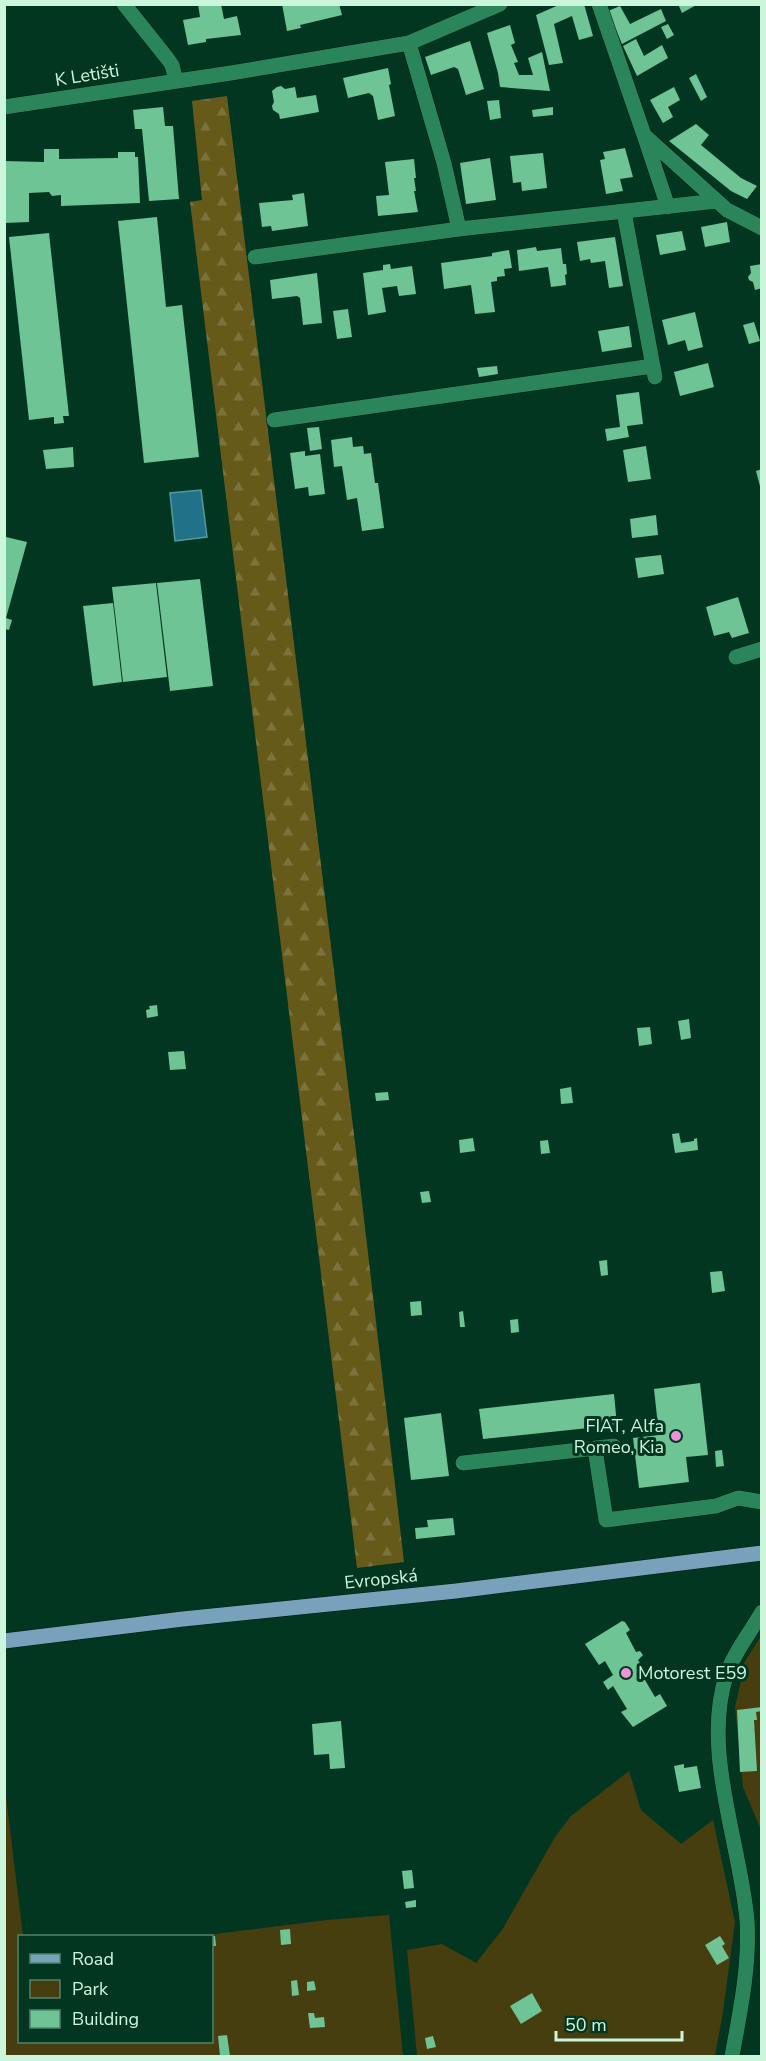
<svg xmlns="http://www.w3.org/2000/svg" width="766" height="2061" viewBox="0 0 766 2061" font-family="'Nunito Sans',sans-serif">
	<style>
		.green { fill: #473e0f }
		.forest { fill: url(#forest-firs) }
		.water { fill: #1f7287; stroke: #539aa0; stroke-width: 1.5 }
		.building { fill: #6ec495 }
		.lines { fill: none; stroke-linecap: round; stroke-linejoin: round }
		.minor-casing { stroke: #011a0d; stroke-width: 16 }
		.major-casing { stroke: #011a0d; stroke-width: 16 }
		.minor { stroke: #2b855a; stroke-width: 15 }
		.major { stroke: #78a1bb; stroke-width: 15 }
		.poi-dot { fill: #f291d7; stroke: #033620; stroke-width: 2 }
		.labels { text-anchor: middle; stroke-width: 6; stroke-linejoin: round; paint-order: stroke }
		.street-label { font-size: 18px; fill: #ccf6dc; stroke: #033620 }
		.poi-label { font-size: 18px; fill: #ccf6dc; stroke: #033620; text-anchor: end }
	</style>
	<defs>
		<pattern id="forest-firs" width="22" height="20" patternUnits="userSpaceOnUse" patternTransform="scale(1.5)"><rect width="22" height="20" fill="#665a1b"/><path d="M5 1l3.5 6h-7zM16 11l3.5 6h-7z" fill="#7b723c"/></pattern>
	</defs>
	<rect width="100%" height="100%" fill="#033620"/>
	<path class="green" d="M761 1636V1830L743 1787 735 1707 743 1672 739 1671Z
		M629 1771 641 1810 681 1844 713 1820 735 1922 723 2012 715 2056H417L407 1950 442 1944 476 1963 502 1930 555 1837 571 1816Z
		M4 1780 23 1936H20V2042H212V1936H199L327 1920 389 1915 403 2056H5Z"/>
	<path class="forest" d="M227 96 357 1159 404 1562 357 1568 190 202 202 200 192 101Z"/>
	<path class="water" d="M201 490 207 537 175 541 170 493Z"/>
	<path class="building" d="M198 4H221L224 19 237 16 241 35 206 39V42L188 45 183 20 200 17Z
		M282 4H339L342 15 300 25 301 28 287 31Z
		M561 4H584L593 36 579 40 572 16 554 24 563 63 549 65 536 15Z
		M678 4H698L682 13Z
		M620 6 630 24 661 9 666 21 622 44 608 11Z
		M668 24 674 35 667 39 661 27Z
		M510 25 515 43 511 45 518 62 514 63 519 75H533L528 58 542 52 550 91 500 87 498 73 487 33Z
		M636 39 644 56 662 45 668 58 637 76 623 46Z
		M470 41 484 89 466 95 458 69 454 67 431 75 425 57Z
		M388 68 391 84 389 85 395 116 378 120 373 96 369 93 348 98 343 78Z
		M696 74 707 97 701 101 689 78Z
		M281 86 285 89 295 87 297 98 316 95 319 112 280 119 279 114 273 110 272 106 274 102 272 91 277 87Z
		M674 87 680 100 668 107 673 117 663 123 650 100Z
		M499 100 501 118 490 120 487 101Z
		M163 107 165 126H173L179 199 149 201 142 129H135L133 110Z
		M553 107V115L533 117 532 110Z
		M696 124 709 135 701 145 741 178 757 186 747 199 731 191 669 141Z
		M625 148 633 177 620 179 623 191 606 194 600 160 605 159 603 152Z
		M44 149H59V159L118 158V152H135V157H138L140 203 61 206V195L52 196 49 192 29 193V222L4 223V161L44 162Z
		M543 153 547 188 522 191 521 182 513 183 510 156Z
		M490 158 496 200 466 204 460 163Z
		M414 159 416 178H414L416 191H414L418 212 378 216 376 196 389 195 385 162Z
		M304 193 308 226 272 231 271 226 262 227 259 203 293 200 292 195Z
		M157 217 166 307 182 305 199 457 144 463 118 221Z
		M727 222 730 242 705 247 701 227Z
		M682 231 686 250 660 255 656 235Z
		M49 233 69 416H63L64 423 54 424V417L29 420 9 237Z
		M615 237 623 286 609 288 605 261 591 263 590 259 580 261 577 242Z
		M536 247 537 251 561 248 563 264H566L567 274 565 275 566 285 551 287 548 267 519 271 517 250Z
		M509 250 512 268 504 269 505 276 497 277V281L491 282 495 312 475 314 471 285 444 289 441 263 492 256V253Z
		M390 264 391 269 412 266 416 294 399 296 397 286 382 288 386 312 368 315 363 273 383 270V265Z
		M762 264V288L755 290 753 282 749 280 748 277 751 273 750 266Z
		M317 273 322 323 303 325 300 298 297 296 272 299 270 280Z
		M348 309 352 337 337 339 333 311Z
		M695 312 703 347 688 351 685 340 668 345 662 320Z
		M754 322 760 341 749 344 743 325Z
		M629 326 632 347 602 352 598 331Z
		M708 363 714 387 680 396 674 372Z
		M497 366 498 374 479 377 477 368Z
		M639 392 643 424 627 426 629 437 607 441 605 429 620 427 616 395Z
		M319 427 322 449 310 451 307 428Z
		M352 437 353 447 363 446 364 454 371 453 375 483H378L384 528 362 531 357 498 347 500 342 466 334 467 331 440Z
		M646 446 651 479 628 482 623 450Z
		M73 447 74 467 46 469 43 450Z
		M305 451V456L320 454 325 494 309 496 308 487 295 489 290 453Z
		M762 469V490H761L756 471Z
		M656 515 658 535 632 538 630 519Z
		M6 537 27 542 6 618 12 620 9 630 4 629V543Z
		M661 555 664 574 638 578 635 558Z
		M200 579 213 686 170 691 157 583Z
		M156 583 167 677 123 682 112 587Z
		M738 597 749 633 732 638 729 632 714 636 706 607Z
		M113 603 122 682 93 686 83 606Z
		M157 1005 158 1016 147 1018 146 1010 150 1009 149 1006Z
		M689 1019 691 1038 681 1040 678 1021Z
		M650 1027 652 1044 639 1046 637 1028Z
		M184 1051 186 1069 170 1070 168 1052Z
		M571 1087 573 1103 561 1104 560 1089Z
		M388 1092 389 1100 376 1101 375 1093Z
		M679 1133 681 1143 694 1141V1139L697 1138 698 1150 675 1153 672 1134Z
		M473 1138 475 1151 460 1153 459 1140Z
		M548 1140 550 1153 541 1154 540 1141Z
		M429 1191 431 1202 422 1203 420 1192Z
		M607 1260 608 1275 601 1276 599 1261Z
		M722 1271 725 1291 712 1293 710 1272Z
		M421 1301 422 1315 411 1316 410 1302Z
		M463 1311 465 1327H460L459 1312Z
		M518 1319 519 1332 511 1333 510 1320Z
		M700 1383 708 1455 686 1457 689 1482 639 1488 633 1438 659 1435 654 1389Z
		M614 1394 617 1425 483 1439 479 1409Z
		M441 1413 449 1476 411 1480 404 1418Z
		M722 1450 724 1466 716 1467 715 1451Z
		M453 1518 455 1535 416 1539 415 1528 428 1527 427 1520Z
		M622 1621 625 1622 630 1630 626 1633 636 1652 640 1651 643 1655 638 1660 643 1668 639 1670 655 1697 660 1694 667 1706 633 1727 621 1712 627 1709 613 1686 608 1690 603 1682 613 1675 605 1661 599 1665 585 1644Z
		M762 1707V1711L756 1712 757 1720H754L757 1771 740 1772 737 1710Z
		M341 1721 345 1768 330 1769 329 1754 314 1755 312 1724Z
		M684 1764V1768L697 1766 701 1788 679 1792 674 1766Z
		M412 1870 414 1888 404 1889 402 1871Z
		M416 1900V1907L406 1908 405 1902Z
		M290 1929 291 1944 281 1945 280 1930Z
		M212 1936H215L216 1946H212Z
		M720 1936 725 1944 722 1946 729 1958 717 1965 705 1945Z
		M297 1980 299 1995 292 1996 291 1981Z
		M314 1981 316 1990 307 1991V1982Z
		M532 1993 542 2011 521 2024 510 2006Z
		M308 2013H314L315 2018 324 2017 325 2027 310 2028Z
		M227 2035 230 2056H220L218 2036Z
		M433 2036 436 2047 427 2049 425 2038Z"/>
	<g class="lines">
		<defs>
			<path id="minor" d="M124 4 167 58 172 65 176 81
				M599 4 644 135 727 210 762 228
				M409 43 444 163 459 229 717 201
				M4 107 231 73 409 43 500 4
				M645 138 668 207
				M624 212 655 377
				M255 257 459 229
				M274 420 653 366
				M736 657 762 649
				M595 1449 606 1520 716 1506 738 1498 762 1502
				M463 1463 614 1446
				M732 2056C740 2012 750 1965 747 1920 740 1842 702 1752 726 1676 733 1654 750 1633 762 1612"/>
			<path id="major" d="M4 1641 183 1619 456 1591 762 1553"/>
		</defs>
		<use href="#minor" class="minor-casing"/>
		<use href="#major" class="major-casing"/>
		<use href="#minor" class="minor"/>
		<use href="#major" class="major"/>
	</g>
	<g class="poi-dot">
		<circle cx="676" cy="1436" r="6"/>
		<circle cx="626" cy="1673" r="6"/>
	</g>
	<g class="labels">
		<g class="street-label">
			<text transform="translate(87 75) rotate(-9)" y="6">K Letišti</text>
			<text transform="translate(381 1579) rotate(-6)" y="6">Evropská</text>
		</g>
		<g class="poi-label">
			<text x="664" y="1432">FIAT, Alfa<tspan x="664" dy="21">Romeo, Kia</tspan></text>
			<text x="638" y="1679" text-anchor="start">Motorest E59</text>
		</g>
	</g>
	<rect width="766" height="2061" fill="none" stroke="#ccf6dc" stroke-width="12"/>
	<rect x="18" y="1935" width="195" height="108" fill="#033620" stroke="#53836b" stroke-width="1.5"/>
	<rect x="30" y="1954" width="30" height="9" fill="#78a1bb" stroke="#53836b" stroke-width="1.5"/>
	<text x="72" y="1965" font-size="18" fill="#ccf6dc">Road</text>
	<rect x="30" y="1980" width="30" height="18" fill="#473e0f" stroke="#53836b" stroke-width="1.5"/>
	<text x="72" y="1995" font-size="18" fill="#ccf6dc">Park</text>
	<rect x="30" y="2010" width="30" height="18" fill="#6ec495" stroke="#53836b" stroke-width="1.5"/>
	<text x="72" y="2025" font-size="18" fill="#ccf6dc">Building</text>
	<path d="M556 2031v9h126v-9" fill="none" stroke="#ccf6dc" stroke-width="3"/>
	<text x="565" y="2031" font-size="18" fill="#ccf6dc" stroke="#033620" stroke-width="4.5" paint-order="stroke">50 m</text>
</svg>
